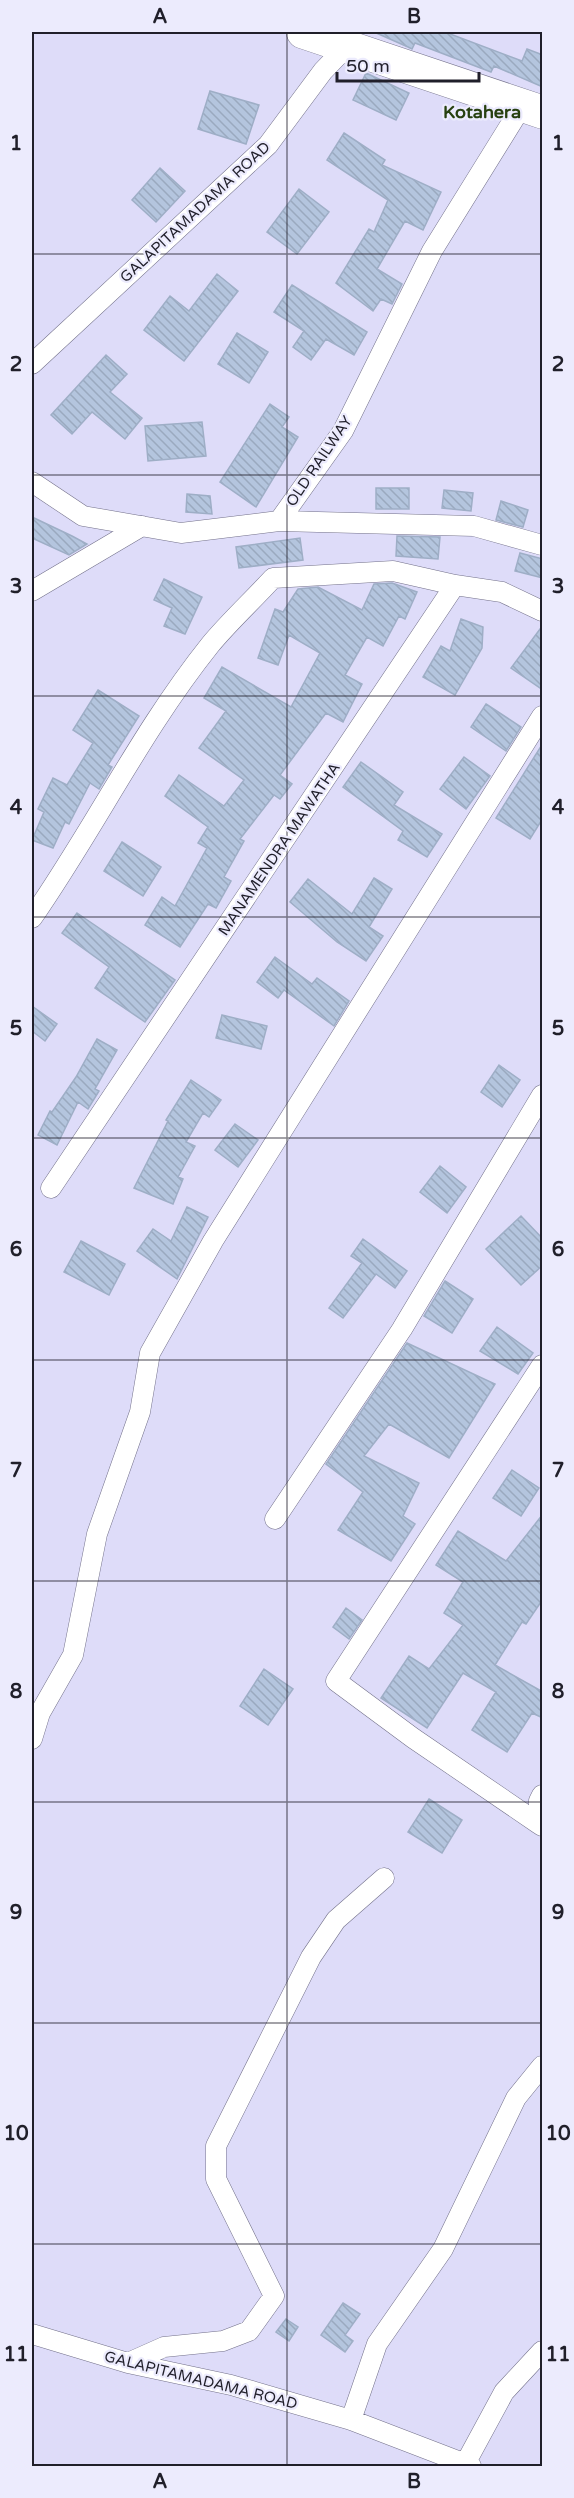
<svg xmlns="http://www.w3.org/2000/svg" width="574" height="2498" viewBox="0 0 574 2498" font-family="'Varela Round',sans-serif">
	<style>
		.building { fill: url(#building-back-hatch); stroke: #9eaec6; stroke-width: 1.5 }
		.lines { fill: none; stroke-linecap: round; stroke-linejoin: round }
		.street-casing { stroke: #73718a; stroke-width: 21 }
		.highway-casing { stroke: #73718a; stroke-width: 34 }
		.street { stroke: #fff; stroke-width: 20 }
		.highway { stroke: #fff; stroke-width: 33 }
		.grid { fill: none; stroke: #201f2a; stroke-width: 1.5; stroke-opacity: 0.55 }
		.labels { text-anchor: middle; stroke-width: 4.5; stroke-linejoin: round; paint-order: stroke }
		.street-label { font-size: 15px; fill: #201f2a; stroke: #ecebfd }
		.quarter-label { font-size: 18px; font-weight: bold; fill: #274010; stroke: #ecebfd }
		.neatline { fill: none; stroke: #201f2a; stroke-width: 2 }
		.grid-label { font-size: 20px; text-anchor: middle; font-weight: bold; fill: #201f2a }
	</style>
	<defs>
		<pattern id="building-back-hatch" width="6" height="6" patternUnits="userSpaceOnUse" patternTransform="scale(1.5)"><rect width="6" height="6" fill="#b4c5de"/><path d="M-1 5l2 2M0 0l6 6M5-1l2 2" fill="none" stroke="#9aa9bf"/></pattern>
	</defs>
	<rect width="100%" height="100%" fill="#dedcf9"/>
	<path class="building" d="M374 32H445L522 61 527 49 543 55V87L494 66 491 72 415 43 412 49 408 47Z
		M366 73 409 93 396 120 353 100Z
		M210 91 259 105 246 144 198 129Z
		M344 133 385 160 382 165 441 192 423 230 405 221 377 269 402 284 392 304 381 299 373 311 336 283 369 229 374 232 388 200 327 160Z
		M160 168 185 191 156 222 132 200Z
		M299 189 329 212 297 254 267 232Z
		M217 274 238 291 184 361 144 330 170 296 189 311Z
		M292 285 367 332 354 355 326 339 311 360 293 347 304 331 274 312Z
		M237 333 268 352 249 383 218 364Z
		M106 355 127 374 110 392 142 418 125 439 92 412 72 434 51 415Z
		M270 404 289 417 282 427 298 437 256 507 220 482Z
		M202 422 206 456 148 461 145 426Z
		M376 488H409V509H376Z
		M444 490 473 493 471 511 442 508Z
		M187 494 210 496 212 514 186 512Z
		M501 501 528 510 523 527 496 520Z
		M32 517 72 536 87 544 69 555 32 538Z
		M397 536 440 537 438 559 396 556Z
		M300 538 303 560 239 568 236 547Z
		M520 553 543 559V578L515 571Z
		M164 579 202 597 185 634 164 626 172 608 154 600Z
		M392 583 417 592 405 619 399 616 383 646 367 637 345 675 362 684 343 722 326 713 280 775 292 784 280 799 274 795 240 839 244 841 224 877 231 881 216 908 208 904 180 947 145 925 162 897 175 906 207 848 198 843 208 827 165 796 179 775 224 806 244 780 199 748 226 711 204 698 222 667 291 707 320 653 289 635 278 665 258 658 275 609 283 612 298 589 318 587 362 610 374 584Z
		M461 619 483 627 482 648 455 695 423 677 441 646 450 651Z
		M543 625V690L511 668Z
		M98 690 139 716 108 765 112 767 99 789 90 783 69 824 65 822 53 848 32 840 44 812 38 809 53 778 67 785 93 743 73 730Z
		M486 704 521 727 506 751 471 727Z
		M543 743V818L530 839 496 818Z
		M464 757 490 776 466 809 440 789Z
		M361 762 403 792 394 805 442 834 427 857 398 840 403 831 343 787Z
		M122 842 161 867 143 896 104 871Z
		M374 878 392 889 369 927 383 936 366 961 337 942 290 902 308 879 352 914Z
		M77 913 175 980 145 1022 95 988 109 967 62 933Z
		M275 957 312 984 317 978 349 1001 334 1026 284 990 278 998 257 982Z
		M32 1006 57 1024 45 1041 32 1031Z
		M222 1015 267 1026 261 1049 216 1038Z
		M97 1039 117 1050 95 1089 99 1091 88 1109 78 1102 57 1145 38 1135 50 1111 52 1112 76 1077Z
		M499 1065 520 1080 502 1107 481 1092Z
		M191 1080 221 1100 209 1117 203 1113 186 1142 195 1146 178 1177 183 1179 173 1204 134 1188 168 1121 166 1120Z
		M235 1124 258 1140 238 1167 215 1150Z
		M440 1166 466 1187 447 1213 420 1192Z
		M187 1207 208 1217 177 1279 137 1251 153 1229 171 1241Z
		M521 1216 543 1239V1265L521 1285 486 1249Z
		M363 1239 407 1271 395 1288 376 1274 343 1318 329 1308 362 1263 351 1256Z
		M81 1241 125 1264 109 1295 64 1272Z
		M445 1281 473 1299 452 1333 424 1316Z
		M497 1327 533 1353 518 1374 480 1351Z
		M407 1343 495 1384 449 1458 389 1424 364 1456 419 1483 403 1516 415 1524 391 1561 338 1530 363 1492 326 1464Z
		M512 1470 539 1488 521 1516 493 1498Z
		M543 1514V1599L526 1624 522 1622 495 1665 543 1692V1718L532 1713 507 1752 472 1730 496 1692 463 1673 427 1728 381 1698 409 1656 429 1669 463 1625 444 1613 463 1582 436 1565 458 1531 506 1561Z
		M346 1608 362 1620 349 1639 333 1627Z
		M264 1669 293 1689 268 1725 240 1706Z
		M429 1799 462 1820 442 1853 408 1832Z
		M343 2303 360 2314 345 2335 353 2341 345 2352 321 2335Z
		M286 2319 298 2327 289 2341 276 2332Z"/>
	<g class="lines">
		<defs>
			<path id="street" d="M522 106 432 251 343 431 279 521 474 526 542 545
				M32 364 268 145 323 71 346 47
				M32 482 83 516 181 533 279 521
				M32 591 142 526
				M32 918C94 829 142 730 210 645 229 622 252 601 273 578L393 571 455 585
				M51 1188 455 585 502 592 542 611
				M275 1519 402 1329 542 1095
				M32 1739 40 1713 73 1655 97 1534 140 1412 150 1353 213 1241 542 716
				M542 1795 539 1801V1824L542 1826
				M539 1824 413 1738 336 1681 542 1365
				M32 2334 128 2363 231 2385 351 2420 471 2466
				M128 2363 164 2347 223 2341 249 2331 274 2296 216 2179V2146L311 1957 336 1920 384 1878
				M351 2420 377 2344 443 2249 516 2098 542 2066
				M465 2464 504 2392 542 2351"/>
			<path id="highway" d="M303 32 542 112"/>
		</defs>
		<use href="#street" class="street-casing"/>
		<use href="#highway" class="highway-casing"/>
		<use href="#street" class="street"/>
		<use href="#highway" class="highway"/>
	</g>
	<path class="grid" d="M287 32V2466M32 254H542M32 475H542M32 696H542M32 917H542M32 1138H542M32 1360H542M32 1581H542M32 1802H542M32 2023H542M32 2244H542"/>
	<g class="labels">
		<g class="street-label">
			<text transform="translate(195 212) rotate(-43)" y="5">GALAPITAMADAMA ROAD</text>
			<text transform="translate(319 461) rotate(-56)" y="5">OLD RAILWAY</text>
			<text transform="translate(279 849) rotate(-56)" y="5">MANAMENDRA MAWATHA</text>
			<text transform="translate(201 2380) rotate(14)" y="5">GALAPITAMADAMA ROAD</text>
		</g>
		<g class="quarter-label">
			<text x="482" y="118">Kotahera</text>
		</g>
	</g>
	<rect width="574" height="2498" fill="none" stroke="#ecebfd" stroke-width="66"/>
	<path d="M337 72v9h142v-9" fill="none" stroke="#201f2a" stroke-width="3"/>
	<text x="346" y="72" font-size="18" fill="#201f2a" stroke="#ecebfd" stroke-width="4.5" paint-order="stroke">50 m</text>
	<rect x="33" y="33" width="508" height="2432" class="neatline"/>
	<g class="grid-label">
		<text x="160" y="23">A</text>
		<text x="414" y="23">B</text>
		<text x="16" y="150">1</text>
		<text x="558" y="150">1</text>
		<text x="16" y="371">2</text>
		<text x="558" y="371">2</text>
		<text x="16" y="593">3</text>
		<text x="558" y="593">3</text>
		<text x="16" y="814">4</text>
		<text x="558" y="814">4</text>
		<text x="16" y="1035">5</text>
		<text x="558" y="1035">5</text>
		<text x="16" y="1256">6</text>
		<text x="558" y="1256">6</text>
		<text x="16" y="1477">7</text>
		<text x="558" y="1477">7</text>
		<text x="16" y="1698">8</text>
		<text x="558" y="1698">8</text>
		<text x="16" y="1919">9</text>
		<text x="558" y="1919">9</text>
		<text x="16" y="2140">10</text>
		<text x="558" y="2140">10</text>
		<text x="16" y="2361">11</text>
		<text x="558" y="2361">11</text>
		<text x="160" y="2488">A</text>
		<text x="414" y="2488">B</text>
	</g>
</svg>
